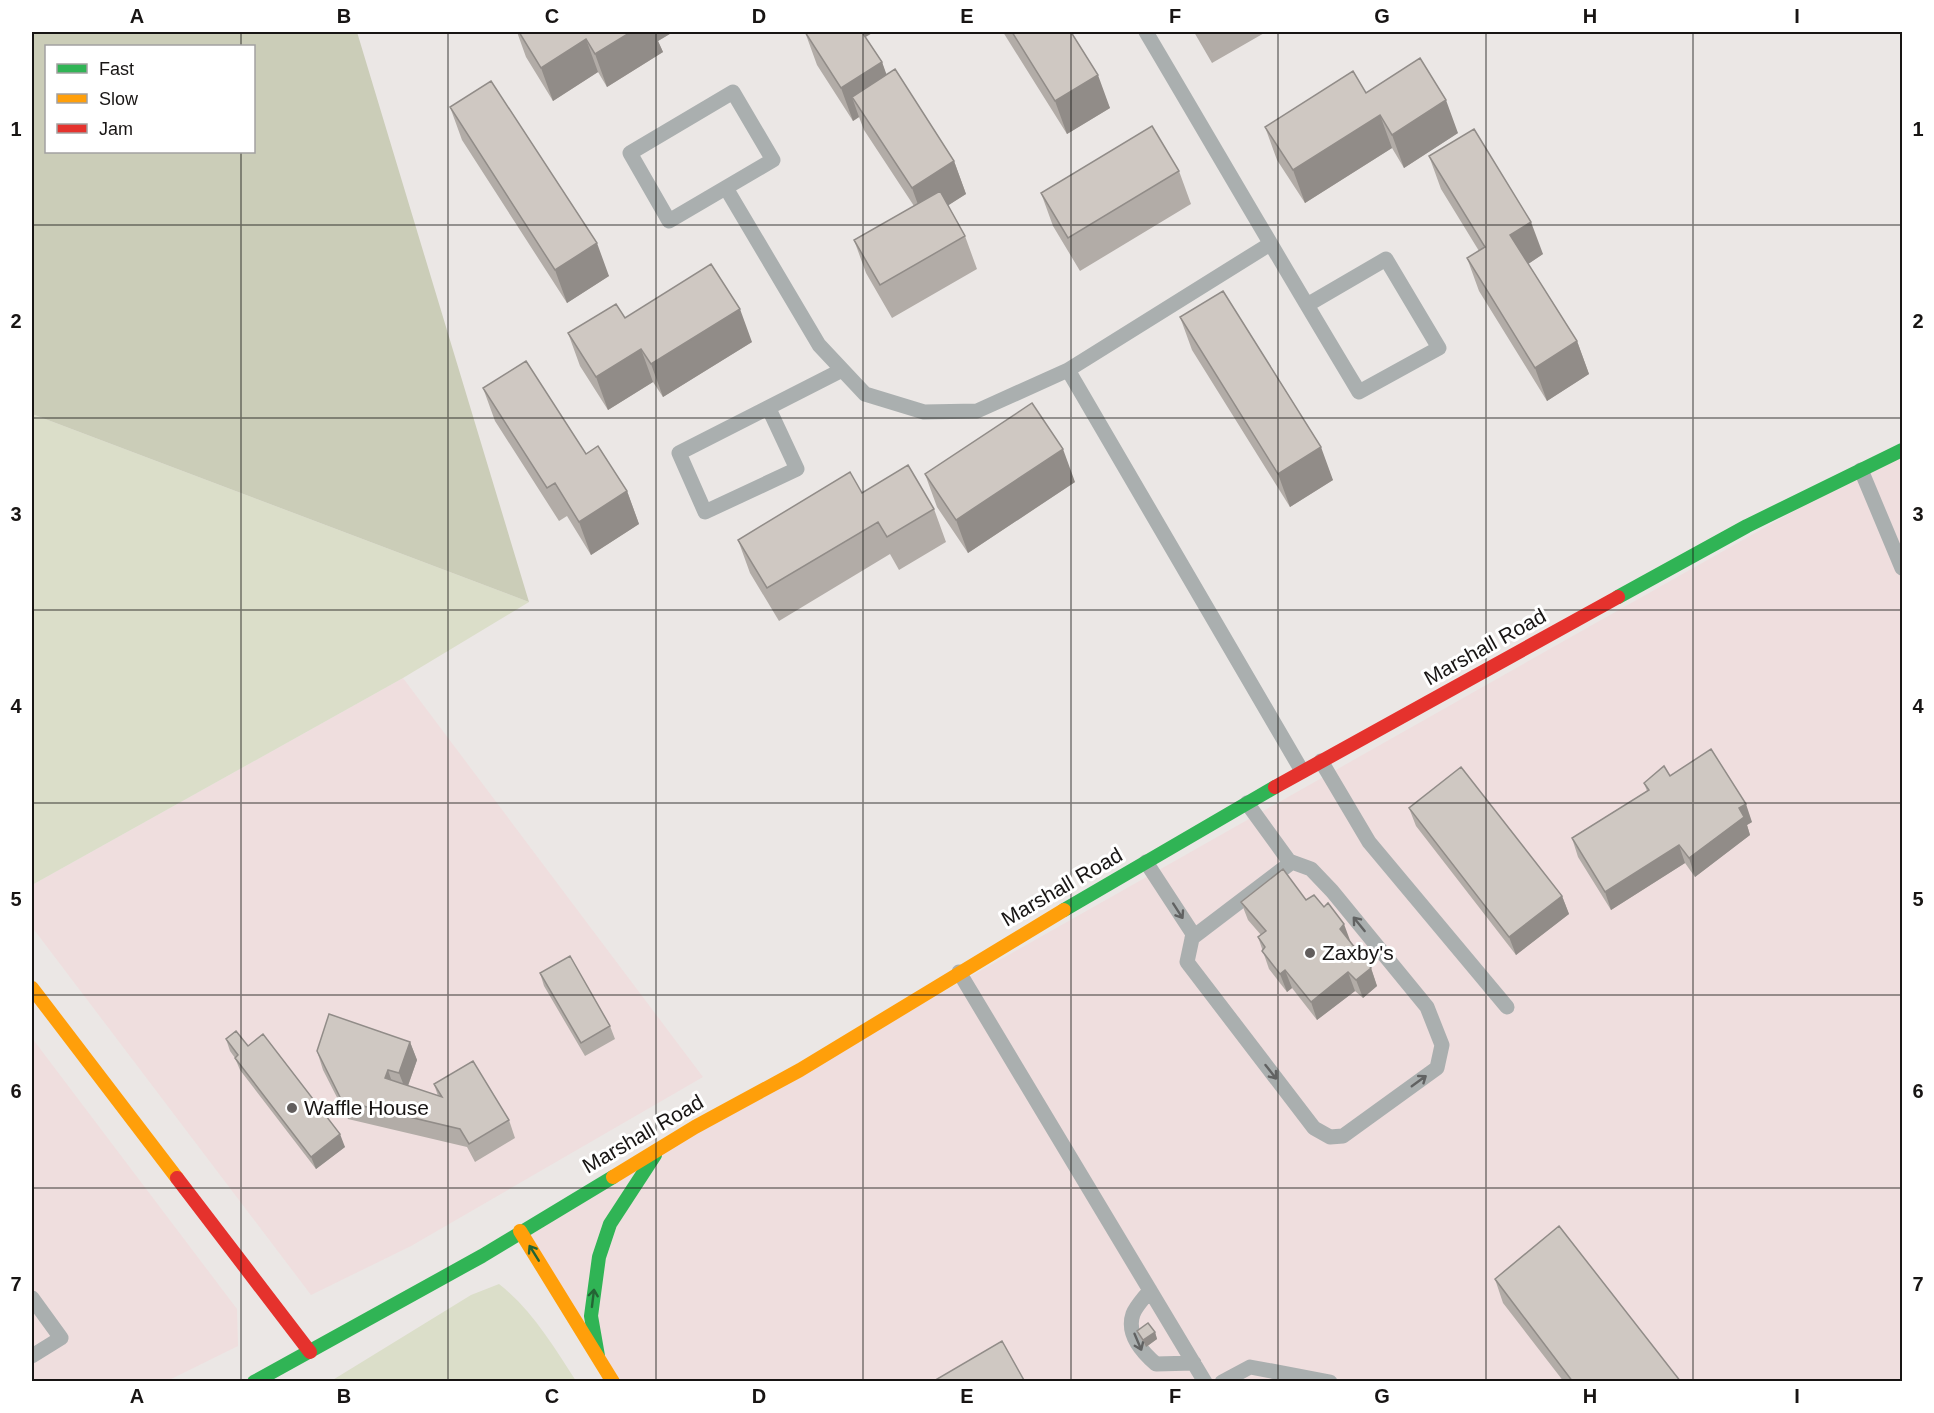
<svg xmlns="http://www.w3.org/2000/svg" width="1934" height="1413" viewBox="0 0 1934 1413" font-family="Helvetica,sans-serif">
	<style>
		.commercial { fill: #efdede }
		.green { fill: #dbdec9 }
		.forest { fill: #cbcdb8; fill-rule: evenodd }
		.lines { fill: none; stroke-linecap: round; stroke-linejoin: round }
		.lane { stroke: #aaafaf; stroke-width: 15 }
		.fast { stroke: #30b455; stroke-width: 14 }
		.slow { stroke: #ff9f0a; stroke-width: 14 }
		.jam { stroke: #e5322d; stroke-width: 14 }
		.wall { fill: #b2aca7 }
		.shaded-wall { fill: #918c88 }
		.building { fill: #cfc8c2; stroke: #918c88; stroke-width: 1.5 }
		.oneway { stroke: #616262 }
		.oneway2 { stroke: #246434 }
		.grid { fill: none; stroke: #181514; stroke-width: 1.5; stroke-opacity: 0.55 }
		.poi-dot { fill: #625e5d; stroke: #fff; stroke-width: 2 }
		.labels { text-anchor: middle; stroke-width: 6; stroke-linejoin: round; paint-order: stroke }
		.street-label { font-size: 21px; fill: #181514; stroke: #fff }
		.poi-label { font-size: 21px; fill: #181514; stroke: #fff; text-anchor: start }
		.neatline { fill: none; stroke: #181514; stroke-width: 2 }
		.grid-label { font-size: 20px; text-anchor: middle; font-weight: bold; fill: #181514 }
	</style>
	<rect width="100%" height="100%" fill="#ebe7e5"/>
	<path class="commercial" d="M1902 450V1381H613L520 1231Z
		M403 678 703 1077 411 1246 311 1295 32 927V885Z
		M32 1038 237 1309 238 1346 167 1381H32Z"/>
	<path class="green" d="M32 414 529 602 403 678 32 885Z
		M499 1284C532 1310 554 1347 576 1381H331L471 1295Z"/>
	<path class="forest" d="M32 32H357L529 602 32 414ZM46 46H254V152H46Z"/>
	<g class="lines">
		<path class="lane" d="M1146 32C1217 152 1287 273 1359 392L1439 348 1386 259 1307 305
			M733 92 773 160 669 221 630 153Z
			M726 188 819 345 865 394 924 412 977 411 1068 370 1270 244
			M1068 370 1302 771
			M769 409 797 469 705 512 679 453 842 370
			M1861 470 1902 568
			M1321 761 1369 842 1507 1007
			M1146 862 1193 934 1187 962 1314 1128 1330 1137 1343 1136 1437 1068 1442 1045 1427 1007 1332 891 1311 869 1289 861 1247 803
			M1192 938 1292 862
			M959 972 1205 1382
			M1150 1290C1145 1297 1136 1306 1133 1314 1126 1334 1142 1352 1156 1364L1194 1363
			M32 1298 61 1338 32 1356
			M1222 1382 1250 1367 1330 1382"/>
		<path class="fast" d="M1618 597 1747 526 1902 450
			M1064 910 1275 787
			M598 1356 591 1316 599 1257 610 1224 655 1155
			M254 1382 482 1256 613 1177"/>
		<path class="slow" d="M32 988 177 1178
			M613 1177 695 1127 800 1070 1064 910
			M520 1231 613 1382"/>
		<path class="jam" d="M1275 787 1618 597
			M177 1178 310 1352"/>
	</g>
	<path class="wall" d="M517 32H673L658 41 663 52 607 87 598 72 553 101 526 57Z
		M805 32 865 37 882 62 886 75 954 161 966 194 948 205 965 236 977 269 892 318 866 273 854 240 914 206 864 130 859 117 853 121 817 65Z
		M1003 32H1071L1110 108 1067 134Z
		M1194 32H1266L1212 63Z
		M1366 93 1458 133 1404 168 1392 148 1305 203 1277 160 1265 127Z
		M450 107 609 276 567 303 462 140Z
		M1429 156 1543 254 1528 264 1577 341 1589 374 1547 401 1479 291 1467 258 1479 251 1441 189Z
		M1179 171 1191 204 1080 271 1053 226 1041 193Z
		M1180 317 1333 480 1290 507 1192 350Z
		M625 318 752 342 663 397 653 382 608 410 580 366 568 333Z
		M483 388 586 454 627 491 639 524 591 555 567 516 559 521 495 421Z
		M925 474 1075 482 968 553 937 507Z
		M862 493 934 509 946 542 899 570 890 554 779 621 750 573 738 540Z
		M1670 776 1752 822 1747 825 1750 835 1695 877 1685 863 1611 910 1578 857 1572 838 1647 791 1644 783Z
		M1409 808 1562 896 1569 914 1516 955 1416 826Z
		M1306 900 1351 943 1371 968 1377 986 1363 998 1355 991 1317 1020 1292 988 1287 992 1269 969 1258 937 1261 935 1248 920 1241 902Z
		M540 973 610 1026 615 1039 585 1056 544 986Z
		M226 1039 248 1046 345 1147 316 1169 240 1070 235 1058 230 1051Z
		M410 1042 417 1060 408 1086 438 1096 434 1084 509 1120 515 1138 475 1162 467 1147 348 1119 323 1070 317 1051Z
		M1495 1279 1681 1382H1564L1503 1303Z
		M1137 1331 1155 1332 1157 1339 1146 1347 1139 1337Z"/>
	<path class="shaded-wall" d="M631 32H673L658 41 663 52 607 87 595 54Z
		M856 32H874L859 41Z
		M586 39 598 72 553 101 541 68Z
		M882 62 894 95 852 97 859 117 853 121 841 88Z
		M1098 75 1110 108 1067 134 1055 101Z
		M1446 100 1458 133 1404 168 1392 135Z
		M1380 115 1392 148 1305 203 1293 170Z
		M954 161 966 194 924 221 912 188Z
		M1531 222 1543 254 1522 268 1510 235Z
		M597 243 609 276 567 303 555 270Z
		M740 309 752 342 663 397 651 364Z
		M1577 341 1589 374 1547 401 1535 368Z
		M641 349 653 382 608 410 596 377Z
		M1321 447 1333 480 1290 507 1278 474Z
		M1063 449 1075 482 968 553 956 520Z
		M627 491 639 524 591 555 579 522Z
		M1746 804 1752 822 1747 825 1750 835 1695 877 1689 858 1739 808Z
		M1679 845 1685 863 1611 910 1605 892Z
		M1562 896 1569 914 1516 955 1509 937Z
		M1344 924 1351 943 1340 929Z
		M1371 968 1377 986 1363 998 1356 980Z
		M1285 970 1292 988 1287 992 1280 974Z
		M1348 972 1355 991 1317 1020 1311 1002Z
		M410 1042 417 1060 406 1091 399 1073Z
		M388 1070 394 1088 385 1078Z
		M340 1134 345 1147 316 1169 311 1157Z
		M1155 1332 1157 1339 1146 1347 1143 1340Z"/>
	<path class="building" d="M519 32H631L595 54 586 39 541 68Z
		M805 32H862L882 62 841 88Z
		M1012 32H1071L1098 75 1055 101Z
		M1420 58 1446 100 1392 135 1380 115 1293 170 1265 127 1353 71 1366 93Z
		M895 69 954 161 912 188 852 97Z
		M491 81 597 243 555 270 450 107Z
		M1152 126 1179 171 1068 238 1041 193Z
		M1474 129 1531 222 1510 235 1577 341 1535 368 1467 258 1485 247 1429 156Z
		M940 191 965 236 880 285 854 240Z
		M711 264 740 309 651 364 641 349 596 377 568 333 616 304 625 318Z
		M1223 291 1321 447 1278 474 1180 317Z
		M526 361 586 454 598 446 627 491 579 522 555 483 547 488 483 388Z
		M1032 403 1063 449 956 520 925 474Z
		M908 465 934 509 887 537 878 522 767 588 738 540 850 472 862 493Z
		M1711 749 1746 804 1739 808 1744 817 1689 858 1679 845 1605 892 1572 838 1649 790 1644 783 1664 766 1670 776Z
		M1461 767 1562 896 1509 937 1409 808Z
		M1283 869 1306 900 1314 895 1324 907 1328 903 1344 924 1340 929 1371 968 1356 980 1348 972 1311 1002 1285 970 1280 974 1262 951 1265 947 1258 937 1266 931 1241 902Z
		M570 956 610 1026 581 1043 540 973Z
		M329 1014 410 1042 399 1073 388 1070 385 1078 442 1097 434 1084 473 1061 509 1120 469 1144 460 1129 342 1101 317 1051Z
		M236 1031 248 1046 263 1034 340 1134 311 1157 235 1058 238 1055 226 1039Z
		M1559 1226 1681 1382H1573L1495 1279Z
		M1148 1323 1155 1332 1143 1340 1137 1331Z
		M1002 1341 1025 1382H932Z"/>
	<defs><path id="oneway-shaft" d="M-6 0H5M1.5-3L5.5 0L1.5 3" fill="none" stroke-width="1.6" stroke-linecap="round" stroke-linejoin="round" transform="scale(1.5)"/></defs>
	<g class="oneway">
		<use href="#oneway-shaft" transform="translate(1178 911) rotate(57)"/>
		<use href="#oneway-shaft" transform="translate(1359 924) rotate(-129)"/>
		<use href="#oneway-shaft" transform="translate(1271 1072) rotate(52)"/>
		<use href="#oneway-shaft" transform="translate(1419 1081) rotate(-36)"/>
		<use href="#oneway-shaft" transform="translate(1138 1342) rotate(67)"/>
	</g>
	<g class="oneway2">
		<use href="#oneway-shaft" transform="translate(534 1253) rotate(-122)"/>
		<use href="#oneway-shaft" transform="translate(593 1298) rotate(-83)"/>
	</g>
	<path class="grid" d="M241 32V46M448 32V1382M656 32V1382M863 32V1382M1071 32V1382M1278 32V1382M1486 32V1382M1693 32V1382M241 152V1382M32 225H1902M32 418H1902M32 610H1902M32 803H1902M32 995H1902M32 1188H1902"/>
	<g class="poi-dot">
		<circle cx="1310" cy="953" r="6"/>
		<circle cx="292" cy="1108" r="6"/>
	</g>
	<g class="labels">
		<g class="street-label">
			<text transform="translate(1485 647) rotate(-29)" y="7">Marshall Road</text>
			<text transform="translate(1062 887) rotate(-30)" y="7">Marshall Road</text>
			<text transform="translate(643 1134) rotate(-30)" y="7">Marshall Road</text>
		</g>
		<g class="poi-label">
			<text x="1322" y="960">Zaxby's</text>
			<text x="304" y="1115">Waffle House</text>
		</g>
	</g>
	<rect width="1934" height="1413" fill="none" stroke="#ffffff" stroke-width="66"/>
	<rect x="45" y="45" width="210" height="108" fill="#ffffff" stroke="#a3a1a1" stroke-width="1.5"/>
	<rect x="57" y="64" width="30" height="9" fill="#30b455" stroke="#a3a1a1" stroke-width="1.5"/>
	<text x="99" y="75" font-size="18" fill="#181514">Fast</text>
	<rect x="57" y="94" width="30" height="9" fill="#ff9f0a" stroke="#a3a1a1" stroke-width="1.5"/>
	<text x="99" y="105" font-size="18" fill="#181514">Slow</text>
	<rect x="57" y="124" width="30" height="9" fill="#e5322d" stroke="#a3a1a1" stroke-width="1.5"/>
	<text x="99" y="135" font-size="18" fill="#181514">Jam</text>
	<rect x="33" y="33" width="1868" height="1347" class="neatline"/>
	<g class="grid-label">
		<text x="137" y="23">A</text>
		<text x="344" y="23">B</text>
		<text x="552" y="23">C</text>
		<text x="759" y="23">D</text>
		<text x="967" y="23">E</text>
		<text x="1175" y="23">F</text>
		<text x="1382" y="23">G</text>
		<text x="1590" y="23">H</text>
		<text x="1797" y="23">I</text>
		<text x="16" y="136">1</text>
		<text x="1918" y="136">1</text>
		<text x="16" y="328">2</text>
		<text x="1918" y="328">2</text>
		<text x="16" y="521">3</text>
		<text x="1918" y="521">3</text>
		<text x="16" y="713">4</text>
		<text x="1918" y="713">4</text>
		<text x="16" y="906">5</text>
		<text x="1918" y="906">5</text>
		<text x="16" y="1098">6</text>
		<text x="1918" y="1098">6</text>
		<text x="16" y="1291">7</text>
		<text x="1918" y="1291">7</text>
		<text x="137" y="1403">A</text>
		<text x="344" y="1403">B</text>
		<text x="552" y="1403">C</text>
		<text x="759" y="1403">D</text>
		<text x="967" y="1403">E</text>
		<text x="1175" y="1403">F</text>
		<text x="1382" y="1403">G</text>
		<text x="1590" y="1403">H</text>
		<text x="1797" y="1403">I</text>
	</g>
</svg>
